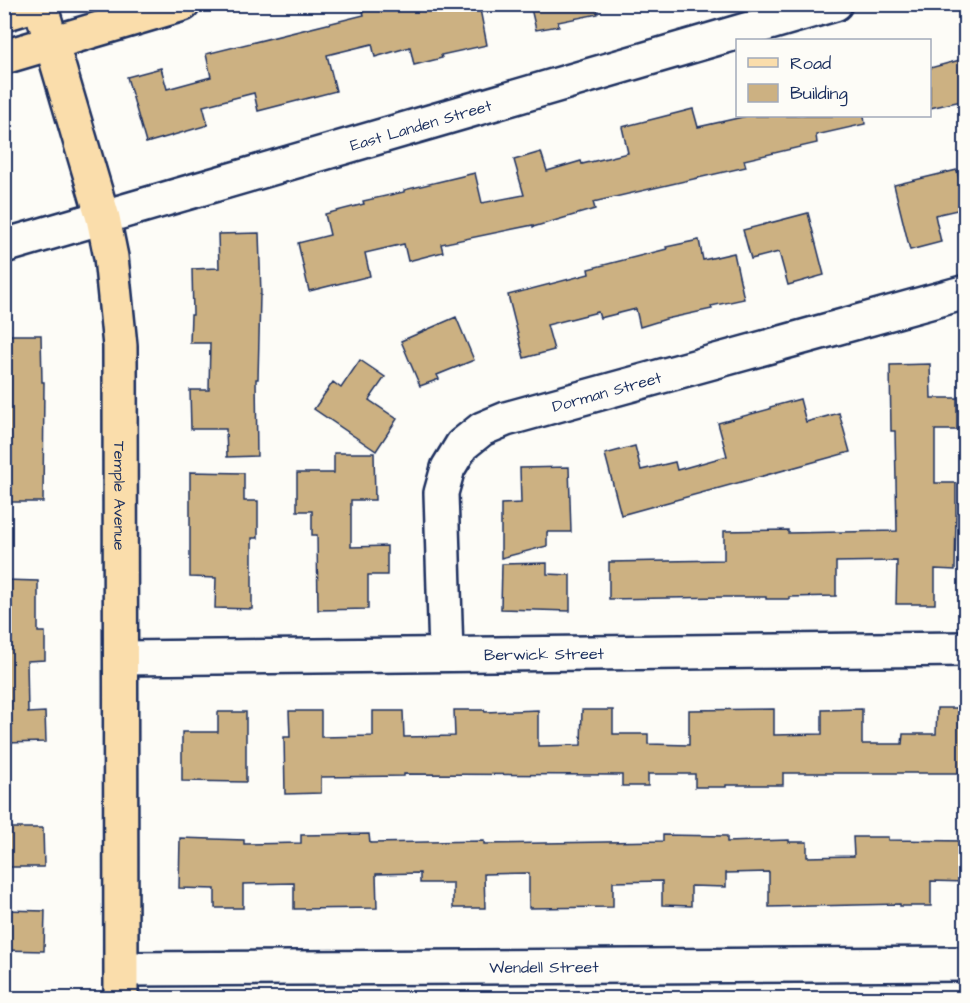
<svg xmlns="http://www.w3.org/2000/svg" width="970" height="1003" viewBox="0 0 970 1003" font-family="'Architects Daughter',sans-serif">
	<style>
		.building { fill: #ccb182; stroke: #1b2f5e; stroke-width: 1.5 }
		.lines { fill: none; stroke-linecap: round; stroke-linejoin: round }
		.minor-casing { stroke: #1b2f5e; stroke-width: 38 }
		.major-casing { stroke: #1b2f5e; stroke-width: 38 }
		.minor { stroke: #fdfcf7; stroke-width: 33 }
		.major { stroke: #faddab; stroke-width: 33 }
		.labels { text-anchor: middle; stroke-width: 4.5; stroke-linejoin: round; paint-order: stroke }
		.street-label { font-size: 16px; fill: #1b2f5e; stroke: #fdfcf7 }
	</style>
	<rect width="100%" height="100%" fill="#fdfcf7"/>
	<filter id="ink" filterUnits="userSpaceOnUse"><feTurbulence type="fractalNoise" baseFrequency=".0167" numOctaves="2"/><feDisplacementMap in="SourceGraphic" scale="12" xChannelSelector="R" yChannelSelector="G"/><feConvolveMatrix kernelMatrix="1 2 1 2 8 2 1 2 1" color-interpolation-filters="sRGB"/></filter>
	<g filter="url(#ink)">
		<path class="building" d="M375 4H479L487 45 441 55 442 58 414 65 410 47 375 57 372 44 327 55 336 91 258 111 254 93 203 106 208 125 146 143 127 77 161 68 167 89 211 77 206 54 364 15 362 8Z
			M530 4H597L598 14 558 22 559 26 536 30Z
			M960 60 966 83V100L930 108V68Z
			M693 109 698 127 747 116H864L865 124 816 135 817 143 744 160 746 167 593 202 595 209 533 227V225L441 244 443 252 408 261 404 244 365 253 370 276 309 291 298 243 330 235 325 214 364 204 363 201 404 192V190L475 173 482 203 524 195 514 160 541 152 547 171 581 161 582 164 628 153 622 127Z
			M957 170 966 208 935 215 941 242 910 250 894 185Z
			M808 213 824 275 788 285 779 252 751 259 743 230Z
			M259 233 261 295H260L258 379H256L257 456 227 457 226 429H191L190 390H209L210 343H190L191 315H193L192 269 219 268 218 234Z
			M699 240 703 260 734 253 744 299 711 306 712 309 666 319 640 327 636 309 600 318 598 312 547 325 554 350 524 358 508 295 589 274 588 269 667 249 666 247Z
			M456 317 474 360 437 375 439 379 420 386 401 341Z
			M4 335H41L42 382H44L43 502H4Z
			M360 360 385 377 369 400 397 419 376 451 314 409 333 382 341 388Z
			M930 364 931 398H957V430H935V483H956V514L955 570 935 569V604H896L897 561 836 562V596L789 597V599H766V597H725L609 599V562L724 560V531L788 530V533L897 531 895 431H891L890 365Z
			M800 399 806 422 839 413 850 452 621 515 605 454 635 446 641 470 675 462 677 470 727 456 718 423 770 409V407Z
			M334 453H374L375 500H351V547L387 546V575H368V609L318 610 317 535H312V511H297V473H334Z
			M569 467 571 532H547V546L501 558V504L521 503 520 468Z
			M190 472 244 473V501H258V538H252V609L215 608 216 578 190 577Z
			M547 563V574L570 575V611L501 609 502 564Z
			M4 580 38 581V632H45V660L27 661 28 713 45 712 46 742 4 743Z
			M937 708H966V773H783V785H726V787H695V774H648V786H622V775L404 774V776L321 777V793L285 794 284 737H290L289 711H321V737L373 736V711H403L404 737 455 736 454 710H484L485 712 538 710V746L581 745 582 710H613V734H648V744L689 745V710L774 709V735L822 734V710L862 709V744H902L903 734H936Z
			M218 712H246V782L182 781V732H218Z
			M4 828H43L44 867H4Z
			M369 834 370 843 484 841V844L663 841V835L727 836V842L789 840V842H807V857L854 856 853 837H888V840L966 841V882L931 881V906H900V904L769 907V872L726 873V887L691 886V906L662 905V881L613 882V907L529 908V873L484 874 485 908H453V883H420V873L376 874 377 908 294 909V883L243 884V908H215V889L179 888 180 838 244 840V844L301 843V835Z
			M4 910 45 911 44 951 4 950Z"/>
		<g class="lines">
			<defs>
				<g id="minor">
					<path id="s1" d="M4 246 835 4"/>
					<path id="s2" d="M446 654 441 493 448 468 462 445 482 429 506 419 966 292"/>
					<path id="s3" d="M122 658 966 649"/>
					<path id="s4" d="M122 969 966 964"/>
				</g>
				<g id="major">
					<path id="s5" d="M40 4 103 218 111 257 120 346 121 998"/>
					<path d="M4 14 37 4"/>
					<path d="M4 57 183 4"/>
				</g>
			</defs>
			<use href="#minor" class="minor-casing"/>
			<use href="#major" class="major-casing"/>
			<use href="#minor" class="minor"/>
			<use href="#major" class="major"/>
		</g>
	</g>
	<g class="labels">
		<g class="street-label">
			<text dy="6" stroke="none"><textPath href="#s1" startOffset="434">East Landen Street</textPath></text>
			<text dy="6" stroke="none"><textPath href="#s2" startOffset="370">Dorman Street</textPath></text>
			<text dy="6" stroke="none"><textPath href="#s5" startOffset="502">Temple Avenue</textPath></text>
			<text dy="6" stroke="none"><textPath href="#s3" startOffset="422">Berwick Street</textPath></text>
			<text dy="6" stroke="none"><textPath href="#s4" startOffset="422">Wendell Street</textPath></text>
		</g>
	</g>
	<rect width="970" height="1003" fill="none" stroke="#fdfcf7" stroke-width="24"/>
	<rect x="12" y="12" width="946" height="979" fill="none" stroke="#1b2f5e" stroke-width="2" filter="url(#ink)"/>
	<rect x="736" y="39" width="195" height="78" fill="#fdfcf7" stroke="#a3aaba" stroke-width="1.5"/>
	<rect x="748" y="58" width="30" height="9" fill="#faddab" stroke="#a3aaba" stroke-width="1.5"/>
	<text x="790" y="69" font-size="18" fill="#1b2f5e">Road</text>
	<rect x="748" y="84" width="30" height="18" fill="#ccb182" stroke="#a3aaba" stroke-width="1.5"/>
	<text x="790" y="99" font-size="18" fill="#1b2f5e">Building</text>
</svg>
